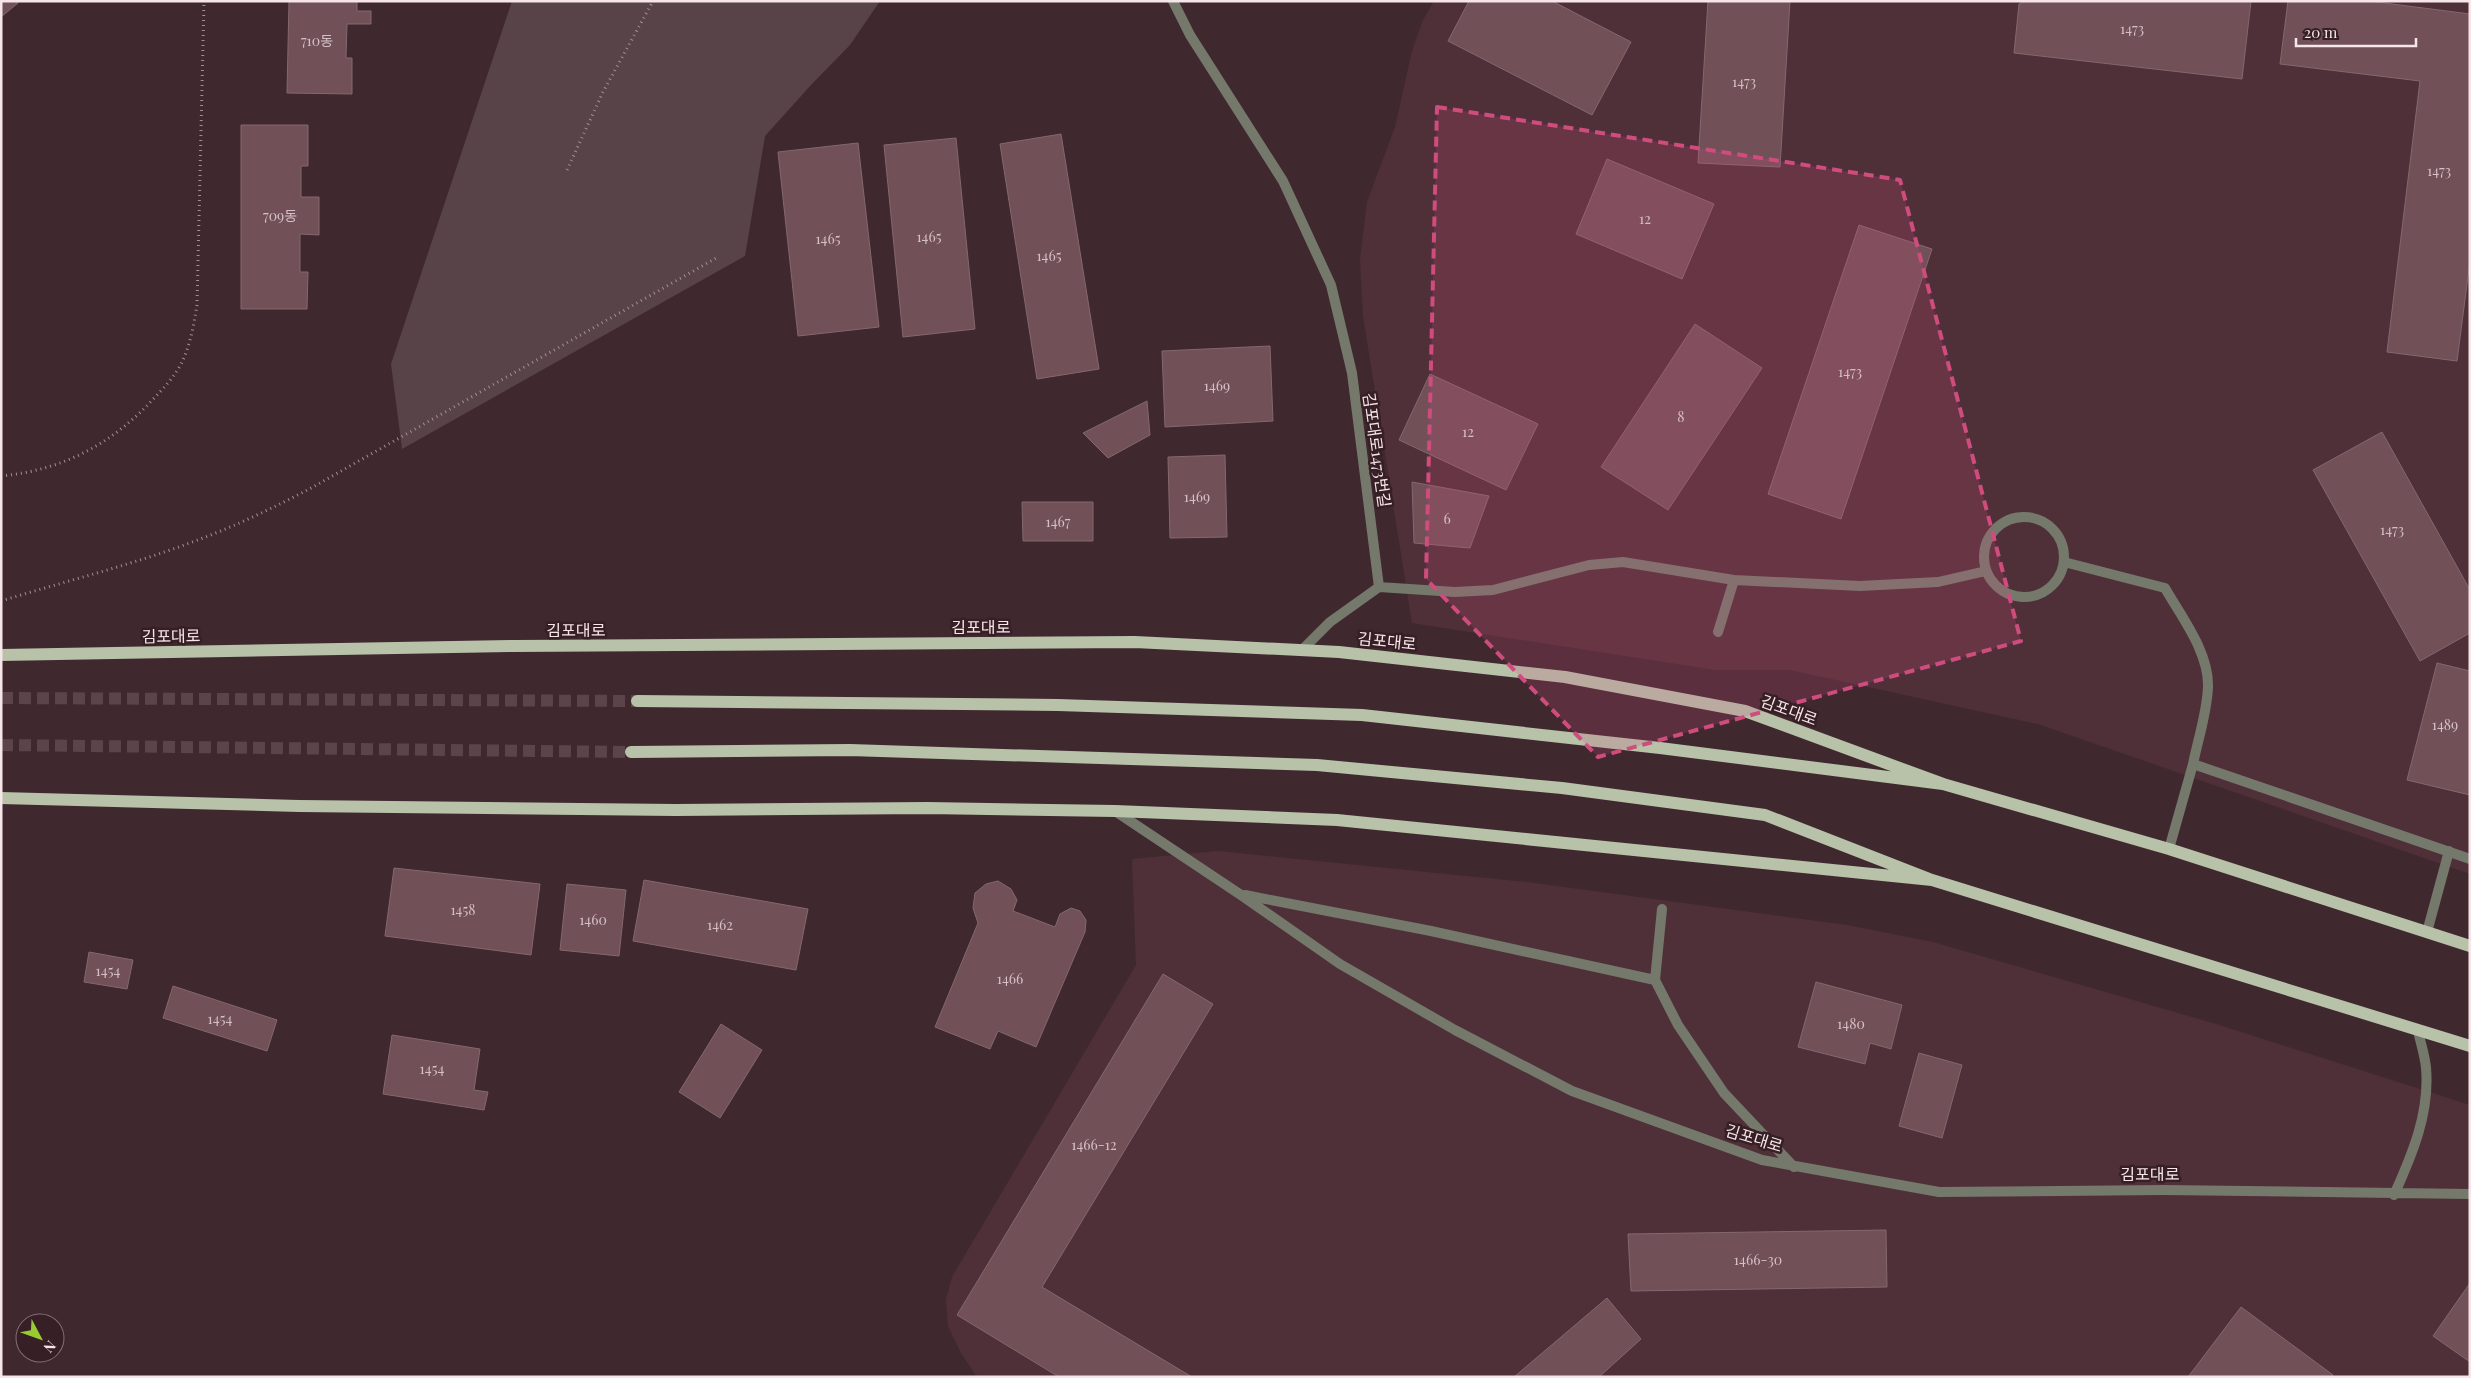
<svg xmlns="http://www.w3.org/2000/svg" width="2471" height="1378" viewBox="0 0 2471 1378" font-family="'Playfair Display','Noto Sans KR',serif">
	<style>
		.built { fill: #4f3038 }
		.green { fill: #574348 }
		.building { fill: #715058; stroke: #84686f }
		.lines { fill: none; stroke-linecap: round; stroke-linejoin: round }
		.primary-tunnel { stroke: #5b444b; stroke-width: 12; stroke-dasharray: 12 6; stroke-linecap: butt }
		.path { stroke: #a28f94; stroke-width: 3; stroke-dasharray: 1 4; stroke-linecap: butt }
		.lane { stroke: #74796c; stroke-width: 10 }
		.primary { stroke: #b7c2a8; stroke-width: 12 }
		.marked { fill: #cf4c7e; fill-opacity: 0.2; stroke: #cf4c7e; stroke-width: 4; stroke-dasharray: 10 6; stroke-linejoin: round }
		.labels { text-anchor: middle; stroke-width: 5; stroke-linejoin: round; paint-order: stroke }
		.number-label { font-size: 14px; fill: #d5c0c5 }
		.street-label { font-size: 16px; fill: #f6e6e9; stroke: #361f25 }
	</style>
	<rect width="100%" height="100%" fill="#40282f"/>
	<path class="built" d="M1434 1H2470V874L2038 724 1790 670H1715L1412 623 1363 316 1360 259 1367 202 1395 127 1412 51 1423 20Z
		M1218 851 1527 882 1847 925 1933 942 2216 1024 2470 1105V1377H977L961 1353 948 1326 946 1300 952 1277 1136 965 1132 859Z"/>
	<path class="green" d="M512 1H880L850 45 811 85 765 136 745 256 402 449 391 364Z"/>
	<path class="building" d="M1 1H17L18 3 1 17Z
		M289 1H357V11H371V24H347L346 58H352V94L287 93Z
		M1469 1H1552L1631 42 1592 115 1448 41Z
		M1708 1H1790L1780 167 1698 163Z
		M2027 1H2251L2242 79 2014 53 2019 4Z
		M2288 1H2369L2470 14V261L2457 361 2387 352 2420 81 2280 64Z
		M241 125H308V166H301V197H319V235L300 234V272H308L307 309H241Z
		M1061 134 1099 369 1037 379 1000 144Z
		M956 138 975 329 903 337 884 145Z
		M858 143 879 327 798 336 778 152Z
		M1607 159 1714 204 1682 279 1576 234Z
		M1859 225 1932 249 1841 519 1768 494Z
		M1695 324 1762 368 1668 510 1601 467Z
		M1270 346 1273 421 1165 427 1162 351Z
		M1430 374 1538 424 1506 490 1399 440Z
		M1147 401 1150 435 1108 458 1083 433Z
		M2382 432 2470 590V633L2420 661 2313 470Z
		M1225 455 1227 537 1170 538 1168 457Z
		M1412 482 1489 496 1470 548 1414 543Z
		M1022 502H1093V541H1023Z
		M2437 663 2470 671V795L2407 780Z
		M394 868 540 884 531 955 385 936Z
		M644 880 808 909 796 970 633 941Z
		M998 881 1011 889 1017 900 1013 911 1055 927 1060 914 1071 908 1080 911 1086 920 1085 932 1036 1047 998 1031 990 1049 935 1027 978 923 973 908 975 893 986 884Z
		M567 884 626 890 619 956 560 950Z
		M89 952 133 960 127 989 84 982Z
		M1163 974 1213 1004 1042 1287 1192 1377H1059L957 1315Z
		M1816 982 1902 1005 1891 1049 1870 1043 1865 1064 1798 1047Z
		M173 986 277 1020 267 1051 163 1018Z
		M721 1024 762 1050 720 1118 679 1092Z
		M392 1035 480 1049 474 1090 488 1092 484 1110 383 1094Z
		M1919 1053 1962 1065 1942 1138 1899 1126Z
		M1886 1230 1887 1287 1631 1291 1628 1234Z
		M2470 1283V1362L2433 1336Z
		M1607 1298 1641 1339 1599 1377H1514Z
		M2241 1307 2333 1375 2331 1377H2188Z"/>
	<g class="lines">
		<path class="primary-tunnel" d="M1 698 637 701
			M1 745 631 752"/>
		<path class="path" d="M567 170 603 92 653 1
			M1 476C64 470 114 443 156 396 166 386 177 373 183 360 191 342 194 323 197 305L204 1
			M1 601C66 581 132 565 195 541 236 526 275 507 313 487L718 257"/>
		<path class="lane" d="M1173 1 1190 35 1283 181 1331 285 1352 373 1379 587 1455 592 1493 590 1589 565 1623 562 1734 580 1860 586 1938 582 1986 571
			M1984 557a40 40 0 1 1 80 0a40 40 0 1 1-80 0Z
			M2064 562 2165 588C2182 618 2209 652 2208 687 2207 713 2198 739 2193 764L2470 859
			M1718 632 1734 580
			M1302 650 1330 622 1379 587
			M1115 811 1241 895 1340 964 1455 1030 1572 1091 1762 1160 1939 1192 2164 1190 2470 1194
			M2169 849 2193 764
			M1245 895 1431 931 1655 980
			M1662 909 1655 980 1678 1025 1724 1093 1794 1167
			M2427 932 2449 851
			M2394 1195C2412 1155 2430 1113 2426 1068 2425 1055 2420 1042 2418 1030"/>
		<path class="primary" d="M1 655 514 646 1135 642 1339 652 1565 677 1745 711 1943 784
			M637 701 1058 705 1362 715 1660 748 1943 784 2169 849 2470 946
			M631 752 850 750 1317 765 1562 788 1765 815 1932 880 2470 1046
			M1 798 299 806 676 810 928 808 1115 811 1337 820 1932 880"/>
	</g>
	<path class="marked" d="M1437 107 1900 180 2021 641 1598 757 1426 579Z"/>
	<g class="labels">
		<g class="number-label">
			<text x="2132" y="34">1473</text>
			<text x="317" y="46">710동</text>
			<text x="1744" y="87">1473</text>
			<text x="2439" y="176">1473</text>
			<text x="280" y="221">709동</text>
			<text x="1645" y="224">12</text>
			<text x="929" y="242">1465</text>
			<text x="828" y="244">1465</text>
			<text x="1049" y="261">1465</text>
			<text x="1850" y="377">1473</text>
			<text x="1217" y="391">1469</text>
			<text x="1681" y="422">8</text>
			<text x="1468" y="437">12</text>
			<text x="1197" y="502">1469</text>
			<text x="1447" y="524">6</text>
			<text x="1058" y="527">1467</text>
			<text x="2392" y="535">1473</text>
			<text x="2445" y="730">1489</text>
			<text x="463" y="915">1458</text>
			<text x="593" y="925">1460</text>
			<text x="720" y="930">1462</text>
			<text x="108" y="976">1454</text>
			<text x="1010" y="984">1466</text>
			<text x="220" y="1024">1454</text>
			<text x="1851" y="1029">1480</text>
			<text x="432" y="1074">1454</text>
			<text x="1094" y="1150">1466-12</text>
			<text x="1758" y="1265">1466-30</text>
		</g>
		<g class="street-label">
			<text transform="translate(1377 450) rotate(82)" y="6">김포대로1473번길</text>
			<text x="981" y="633">김포대로</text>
			<text x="576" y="636">김포대로</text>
			<text transform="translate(171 636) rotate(-1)" y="6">김포대로</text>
			<text transform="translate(1387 641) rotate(6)" y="6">김포대로</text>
			<text transform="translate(1789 710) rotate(20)" y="6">김포대로</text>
			<text transform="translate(1754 1138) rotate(17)" y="6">김포대로</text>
			<text x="2150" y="1180">김포대로</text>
		</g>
	</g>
	<rect width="2471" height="1378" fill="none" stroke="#f6e6e9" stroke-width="5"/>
	<g transform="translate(40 1338) rotate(131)"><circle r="24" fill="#361f25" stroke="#836f73"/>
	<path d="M0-4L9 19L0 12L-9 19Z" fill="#9bcb33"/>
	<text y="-8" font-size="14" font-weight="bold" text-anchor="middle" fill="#f6e6e9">N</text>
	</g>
	<path d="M2296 38v8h120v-8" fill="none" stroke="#f6e6e9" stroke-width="2.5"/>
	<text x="2304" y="38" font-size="15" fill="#f6e6e9" stroke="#361f25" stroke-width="4" paint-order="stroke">20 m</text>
</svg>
